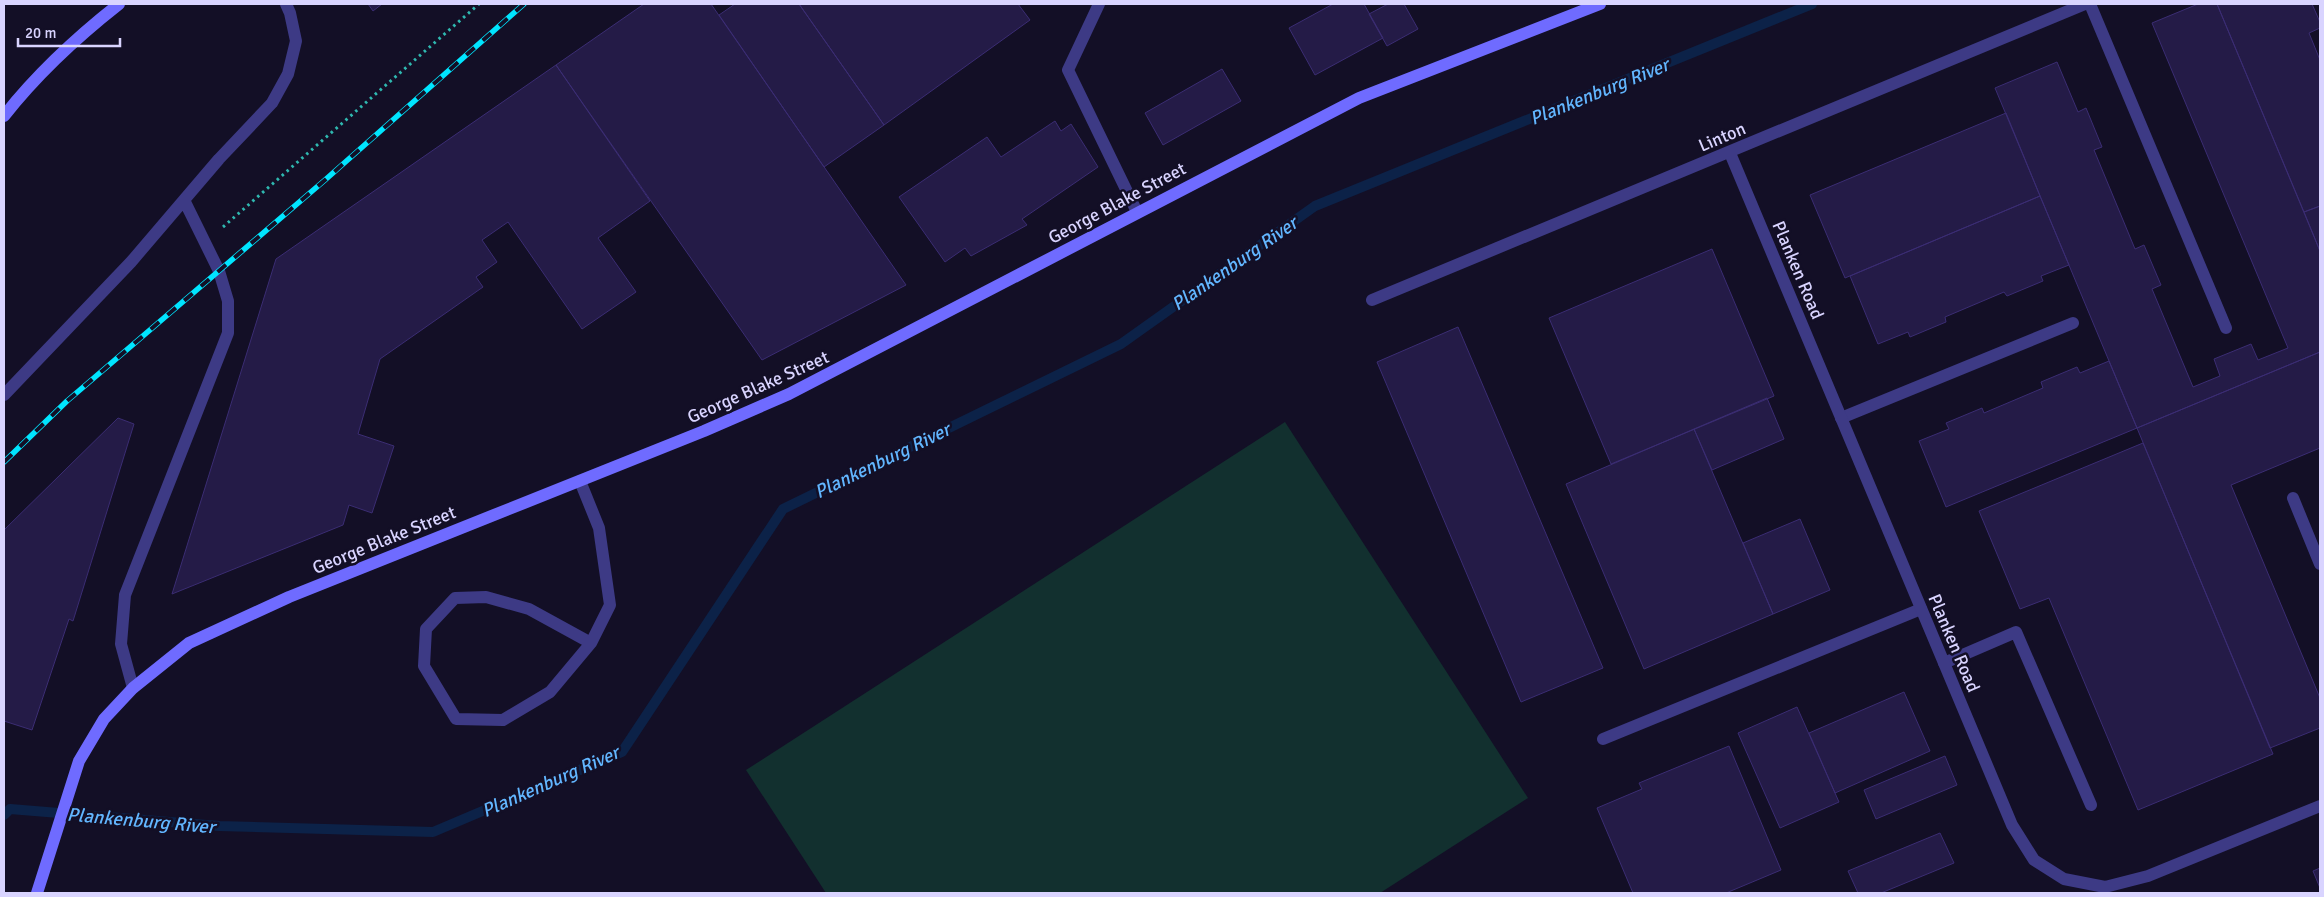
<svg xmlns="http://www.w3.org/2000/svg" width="2324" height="897" viewBox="0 0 2324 897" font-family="Signika,sans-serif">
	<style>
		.green { fill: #12302f }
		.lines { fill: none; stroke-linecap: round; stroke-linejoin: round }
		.stream { stroke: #0c2248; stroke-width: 10 }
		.building { fill: #241b47; stroke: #3b2d73 }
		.path { stroke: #2fb8b0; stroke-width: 3; stroke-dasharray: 2.5 4; stroke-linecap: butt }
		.lane { stroke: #3d3a85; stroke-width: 12 }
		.street { stroke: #3d3a85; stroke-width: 12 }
		.secondary { stroke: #6f6bff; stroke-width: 12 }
		.rail-casing { stroke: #00e5ff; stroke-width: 5.5 }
		.rail { stroke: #130f26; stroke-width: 4; stroke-dasharray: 11; stroke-linecap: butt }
		.labels { text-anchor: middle; stroke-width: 5; stroke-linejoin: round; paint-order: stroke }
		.street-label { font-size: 18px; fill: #d9d4ff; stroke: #130f26 }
		.water-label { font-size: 19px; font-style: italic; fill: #62b6ff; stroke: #130f26 }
	</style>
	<rect width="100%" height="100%" fill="#130f26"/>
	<path class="green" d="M1285 422 1528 798 1380 893H826L746 770Z"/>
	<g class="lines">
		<path class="stream" d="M4 815 10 809 219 826 433 832 622 752 783 509 1121 344 1315 206 1812 4"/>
	</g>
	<path class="building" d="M368 4H382L373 11Z
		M644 4H711L906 285 762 360 556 65Z
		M735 4H799L884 125 824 167 719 15Z
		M799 4H1018L1030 20 884 125Z
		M1333 4H1364L1383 38 1315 75 1289 28Z
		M1388 4H1404L1418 29 1387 46 1369 14Z
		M2198 4H2217L2320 251V352L2137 428 1995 88 2057 62 2078 112 2086 108 2102 147 2094 150 2135 249 2144 245 2161 285 2152 289 2193 387 2220 376 2214 359 2251 344 2258 360 2288 348 2152 23Z
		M2217 4H2312L2320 22V28L2309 33 2320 60V206L2304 212Z
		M556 65 650 201 598 238 636 292 582 329 508 222 482 240 497 262 476 277 483 287 380 359 358 434 394 446 372 513 349 505 343 525 172 594 276 259Z
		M1222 69 1241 101 1163 145 1145 113Z
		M2006 113 2040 196 1845 278 1810 195Z
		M1055 121 1061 131 1071 124 1098 167 1022 219 1027 225 971 256 965 248 945 262 899 197 987 137 1001 157Z
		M2040 196 2069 265 2041 276 2043 281 2007 296 2004 292 1945 317 1946 322 1910 337 1908 332 1878 344 1850 276Z
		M2320 206V251L2304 212Z
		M1712 249 1774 396 1611 464 1549 318Z
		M1458 327 1603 668 1521 702 1377 362Z
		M2320 352V448L2231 485 2320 698V728L2270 748 2137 428Z
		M2109 361 2137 428 1946 507 1919 441 1949 429 1946 423 1982 408 1984 413 2043 388 2041 382 2077 367 2080 373Z
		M1767 398 1784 439 1712 470 1694 429Z
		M118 418 134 424 73 621 69 619 32 730 4 721V530Z
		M1694 429 1773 614 1644 669 1566 484Z
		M2143 443 2273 754 2138 810 2049 598 2020 609 1979 511Z
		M1800 519 1830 590 1773 614 1743 543Z
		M1904 692 1930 751 1835 793 1809 733Z
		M1797 707 1839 802 1780 828 1738 733Z
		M1729 746 1781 870 1726 893H1633L1597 808 1642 789 1639 783Z
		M1945 756 1957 785 1876 819 1864 790Z
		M1940 833 1954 863 1881 893H1858L1848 871Z
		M2320 868V888L2313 871Z"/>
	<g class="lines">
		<path class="path" d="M223 227 479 4"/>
		<path class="lane" d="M1099 4 1068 70 1137 212
			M2090 4 2226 328
			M4 395 131 262 219 159 272 103 288 74 296 41 290 13 286 4
			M1841 418 2073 323
			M580 481 599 528 610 605 591 643 550 692 503 720 456 719 424 666 426 629 455 598 486 597 529 609 591 643
			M2293 498 2320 564
			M1944 663 2016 632 2091 805
			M133 688 121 644 125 595 228 333V301L219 271 184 200
			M1603 739 1921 609"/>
		<path class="street" d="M1730 153 2012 825 2034 860 2064 879 2105 887 2148 876 2320 806
			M1372 300 2085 4"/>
		<path class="secondary" d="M4 116C37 74 77 37 119 4
			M37 893 79 761 104 719 133 688 189 643 289 597 704 431 789 394 1359 98 1600 4"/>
		<defs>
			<path id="rail" d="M4 462 67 401 325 180 524 4"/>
		</defs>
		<use href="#rail" class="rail-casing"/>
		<use href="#rail" class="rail"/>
	</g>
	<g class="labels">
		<g class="street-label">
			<text transform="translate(1722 137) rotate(-23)" y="6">Linton</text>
			<text transform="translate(1117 203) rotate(-28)" y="6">George Blake Street</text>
			<text transform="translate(1798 270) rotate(67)" y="6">Planken Road</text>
			<text transform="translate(758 387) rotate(-24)" y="6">George Blake Street</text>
			<text transform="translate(384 540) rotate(-22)" y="6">George Blake Street</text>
			<text transform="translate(1954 643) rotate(67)" y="6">Planken Road</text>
		</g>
		<g class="water-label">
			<text transform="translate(1599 91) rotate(-22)" y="7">Plankenburg River</text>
			<text transform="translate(1234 263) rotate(-35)" y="7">Plankenburg River</text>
			<text transform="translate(882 460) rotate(-26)" y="7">Plankenburg River</text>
			<text transform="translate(550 781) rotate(-24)" y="7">Plankenburg River</text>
			<text transform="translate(141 820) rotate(5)" y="7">Plankenburg River</text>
		</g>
	</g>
	<rect width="2324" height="897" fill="none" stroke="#d9d4ff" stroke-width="10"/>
	<path d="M18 38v8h102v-8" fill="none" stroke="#d9d4ff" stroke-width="2.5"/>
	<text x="25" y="38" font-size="15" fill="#d9d4ff" stroke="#130f26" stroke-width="4" paint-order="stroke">20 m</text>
</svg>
